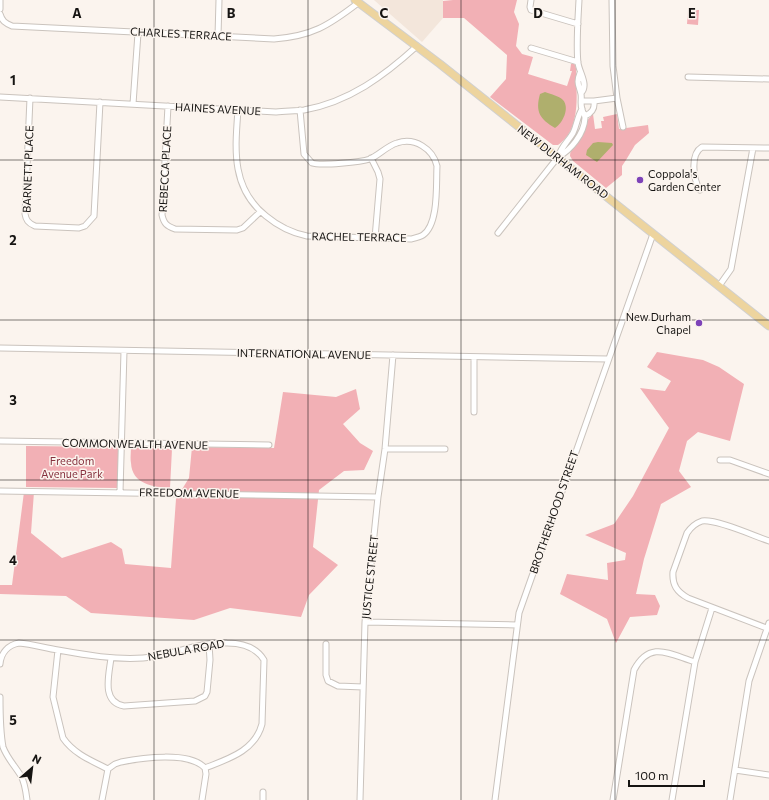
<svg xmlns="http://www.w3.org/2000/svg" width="769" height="800" viewBox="0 0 769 800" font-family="Commissioner,sans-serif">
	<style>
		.built { fill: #f3e6db }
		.green { fill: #f2b0b5 }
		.water { fill: #afaf6d }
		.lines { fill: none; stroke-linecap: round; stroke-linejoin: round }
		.minor-casing { stroke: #cac3bd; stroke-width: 7 }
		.major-casing { stroke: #d0d0d0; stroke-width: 9 }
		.minor { stroke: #fff; stroke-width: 5 }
		.major { stroke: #edd49e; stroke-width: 7 }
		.grid { fill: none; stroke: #161412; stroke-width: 1; stroke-opacity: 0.55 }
		.poi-dot { fill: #7d42b8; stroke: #fbf4ee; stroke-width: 1.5 }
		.labels { text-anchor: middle; stroke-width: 3; stroke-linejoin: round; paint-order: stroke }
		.street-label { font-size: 11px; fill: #161412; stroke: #fbf4ee }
		.poi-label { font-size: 11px; fill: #161412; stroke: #fbf4ee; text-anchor: start }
		.park-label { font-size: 11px; fill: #87313e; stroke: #fbf4ee }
		.grid-label { font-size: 13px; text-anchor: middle; font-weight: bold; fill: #161412; stroke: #fbf4ee; stroke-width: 3; stroke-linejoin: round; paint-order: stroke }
	</style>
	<rect width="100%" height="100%" fill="#fbf4ee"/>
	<path class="built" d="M374 0H443V18L422 42Z"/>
	<path class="green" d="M453 0H517L514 12 519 24 516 46 522 54 533 57 528 74 567 86 572 71H570L571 64 574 63 576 68C576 93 582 129 558 145H553L490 97 506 79 507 55 464 18H443V1Z
		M688 10H699L698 25 687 24Z
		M593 114 595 129 602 128 601 121H604L603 117 617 114 619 129 648 125 649 133 635 145 626 160 622 166V175L606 188 573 161 570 156C571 143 584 123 593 114Z
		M657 352 703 360 719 367 744 384 730 441 698 432 687 441 679 471 691 487 661 504 644 559 636 594 655 595 660 606 657 615 630 617 616 643 607 619 560 594 567 574 608 580 607 563 625 560 626 553 585 535 614 524 633 496 669 428 640 388 665 391 671 381 647 367Z
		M356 389 360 409 343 424 360 443 373 451 364 470 344 471 319 490 313 547 338 565 309 595 301 617 230 608 194 620 91 613 66 596 0 594V585H12L24 492H34L31 533 62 558 111 542 122 549 125 564 171 568 176 499 189 478 192 447 274 448 283 392 336 397Z
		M26 446 118 447V488L26 487Z
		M131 447 172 449 170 488C153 487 132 484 131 463 130 458 131 452 131 447Z"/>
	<path class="water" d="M545 92C550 94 559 96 563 100 570 108 563 123 555 128 540 119 535 112 540 94Z
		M598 142 612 143 613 145 597 162 586 155 587 150 593 143Z"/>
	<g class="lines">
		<defs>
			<path id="minor" d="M531 0 530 7 531 10 578 24
				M579 0C578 19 576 45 578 63 579 72 589 85 581 93
				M612 0 613 66 617 98 623 127
				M0 9V0
				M0 14C2 21 5 23 12 26L274 39C312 36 328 26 358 3
				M218 36 219 0
				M531 48 578 62
				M688 77 769 79
				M0 97 276 112C285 111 295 111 304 110 349 102 384 76 417 46
				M30 98 25 214C26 220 28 223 35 226L79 228 85 226 94 216 100 102
				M582 101H594L617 98
				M133 104 138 33
				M168 106 162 215C164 224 167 226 175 229L237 230 243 228 260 212
				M238 110C235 150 231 188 266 216 278 226 292 233 307 236L411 239C415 238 420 237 423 235 439 224 436 184 437 166 433 149 415 137 397 143 387 146 379 155 370 159 361 162 321 166 312 163L304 154 300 110
				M585 116C592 113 595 109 594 101
				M558 157C571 150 584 134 585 118 585 114 582 112 582 109 580 104 582 99 581 94 579 85 576 83 580 73
				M371 158 378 172 380 179 375 238
				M700 190C693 179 690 154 702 147L769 148
				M498 233 558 157C562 145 567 143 573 133 577 125 577 117 582 109
				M719 286 731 269 753 148
				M0 348 608 359
				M474 357V412
				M0 441 269 445
				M385 449H445
				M720 460H730L769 474
				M0 491 378 497
				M120 492 124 351
				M769 541C754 536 717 519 702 521 696 523 691 527 687 533L673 572C672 585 677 592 688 598L769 629
				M365 622 517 625
				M326 644V675L328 681 338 686 363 687
				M58 650 53 697 63 738C74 754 92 761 108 769
				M111 658C109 675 101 702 124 706L195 701 205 696 207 692 210 660 209 644
				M0 664C1 653 8 645 19 643 32 644 45 648 58 650 86 655 115 660 143 658 170 656 200 641 227 643 241 643 256 647 264 660L262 724C255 751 228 759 205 768
				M0 697C0 713 0 731 3 747 7 758 15 766 21 776 25 783 26 792 27 800
				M735 770 769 775
				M102 800 108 769 115 764 121 762C141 758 189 751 205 768
				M202 800 206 774 205 768
				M263 800V792
				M360 800 365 622 378 497 385 449 393 355
				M495 800 519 613 653 234
				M613 800 634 670C650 640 669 654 695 662
				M672 800 695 662 712 608
				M730 800 749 681 769 623"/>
			<path id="major" d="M355 0 440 64 769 326"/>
		</defs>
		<use href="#minor" class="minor-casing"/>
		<use href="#major" class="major-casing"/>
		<use href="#minor" class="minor"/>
		<use href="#major" class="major"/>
	</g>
	<path class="grid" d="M154 0V800M308 0V800M461 0V800M615 0V800M0 160H769M0 320H769M0 480H769M0 640H769"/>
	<g class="poi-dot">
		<circle cx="640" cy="180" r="4"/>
		<circle cx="699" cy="323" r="4"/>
	</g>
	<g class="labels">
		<g class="street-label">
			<text transform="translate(181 34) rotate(3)" y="4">CHARLES TERRACE</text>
			<text transform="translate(218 109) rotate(3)" y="4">HAINES AVENUE</text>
			<text transform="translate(563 162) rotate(38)" y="4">NEW DURHAM ROAD</text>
			<text transform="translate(28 169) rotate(-88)" y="4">BARNETT PLACE</text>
			<text transform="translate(165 169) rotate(-87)" y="4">REBECCA PLACE</text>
			<text transform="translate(359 237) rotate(1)" y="4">RACHEL TERRACE</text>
			<text transform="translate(304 354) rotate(1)" y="4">INTERNATIONAL AVENUE</text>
			<text transform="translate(135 444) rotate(1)" y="4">COMMONWEALTH AVENUE</text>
			<text transform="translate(189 493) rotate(1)" y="4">FREEDOM AVENUE</text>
			<text transform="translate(554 512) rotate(-71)" y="4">BROTHERHOOD STREET</text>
			<text transform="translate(370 577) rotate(-84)" y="4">JUSTICE STREET</text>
			<text transform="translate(186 650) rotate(-10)" y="4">NEBULA ROAD</text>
		</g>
		<g class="poi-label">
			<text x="648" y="178">Coppola's<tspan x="648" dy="13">Garden Center</tspan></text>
			<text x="691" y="321" text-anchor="end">New Durham<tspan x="691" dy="13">Chapel</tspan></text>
		</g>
		<g class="park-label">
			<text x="72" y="465">Freedom<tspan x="72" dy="13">Avenue Park</tspan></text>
		</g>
	</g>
	<g class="grid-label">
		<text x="77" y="18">A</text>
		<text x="231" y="18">B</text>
		<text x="384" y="18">C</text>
		<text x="538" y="18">D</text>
		<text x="692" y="18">E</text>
		<text x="13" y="85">1</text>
		<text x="13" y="245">2</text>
		<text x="13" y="405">3</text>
		<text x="13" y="565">4</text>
		<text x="13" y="725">5</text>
	</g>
	<g transform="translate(32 768) rotate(28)" stroke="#fbf4ee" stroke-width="3" paint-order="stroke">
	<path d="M0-3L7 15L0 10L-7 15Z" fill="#161412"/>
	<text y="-6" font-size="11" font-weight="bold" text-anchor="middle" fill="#161412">N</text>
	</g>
	<path d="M629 780v6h75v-6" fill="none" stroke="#161412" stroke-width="2"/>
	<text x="635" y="780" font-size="12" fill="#161412" stroke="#fbf4ee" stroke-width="3" paint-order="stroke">100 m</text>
</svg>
